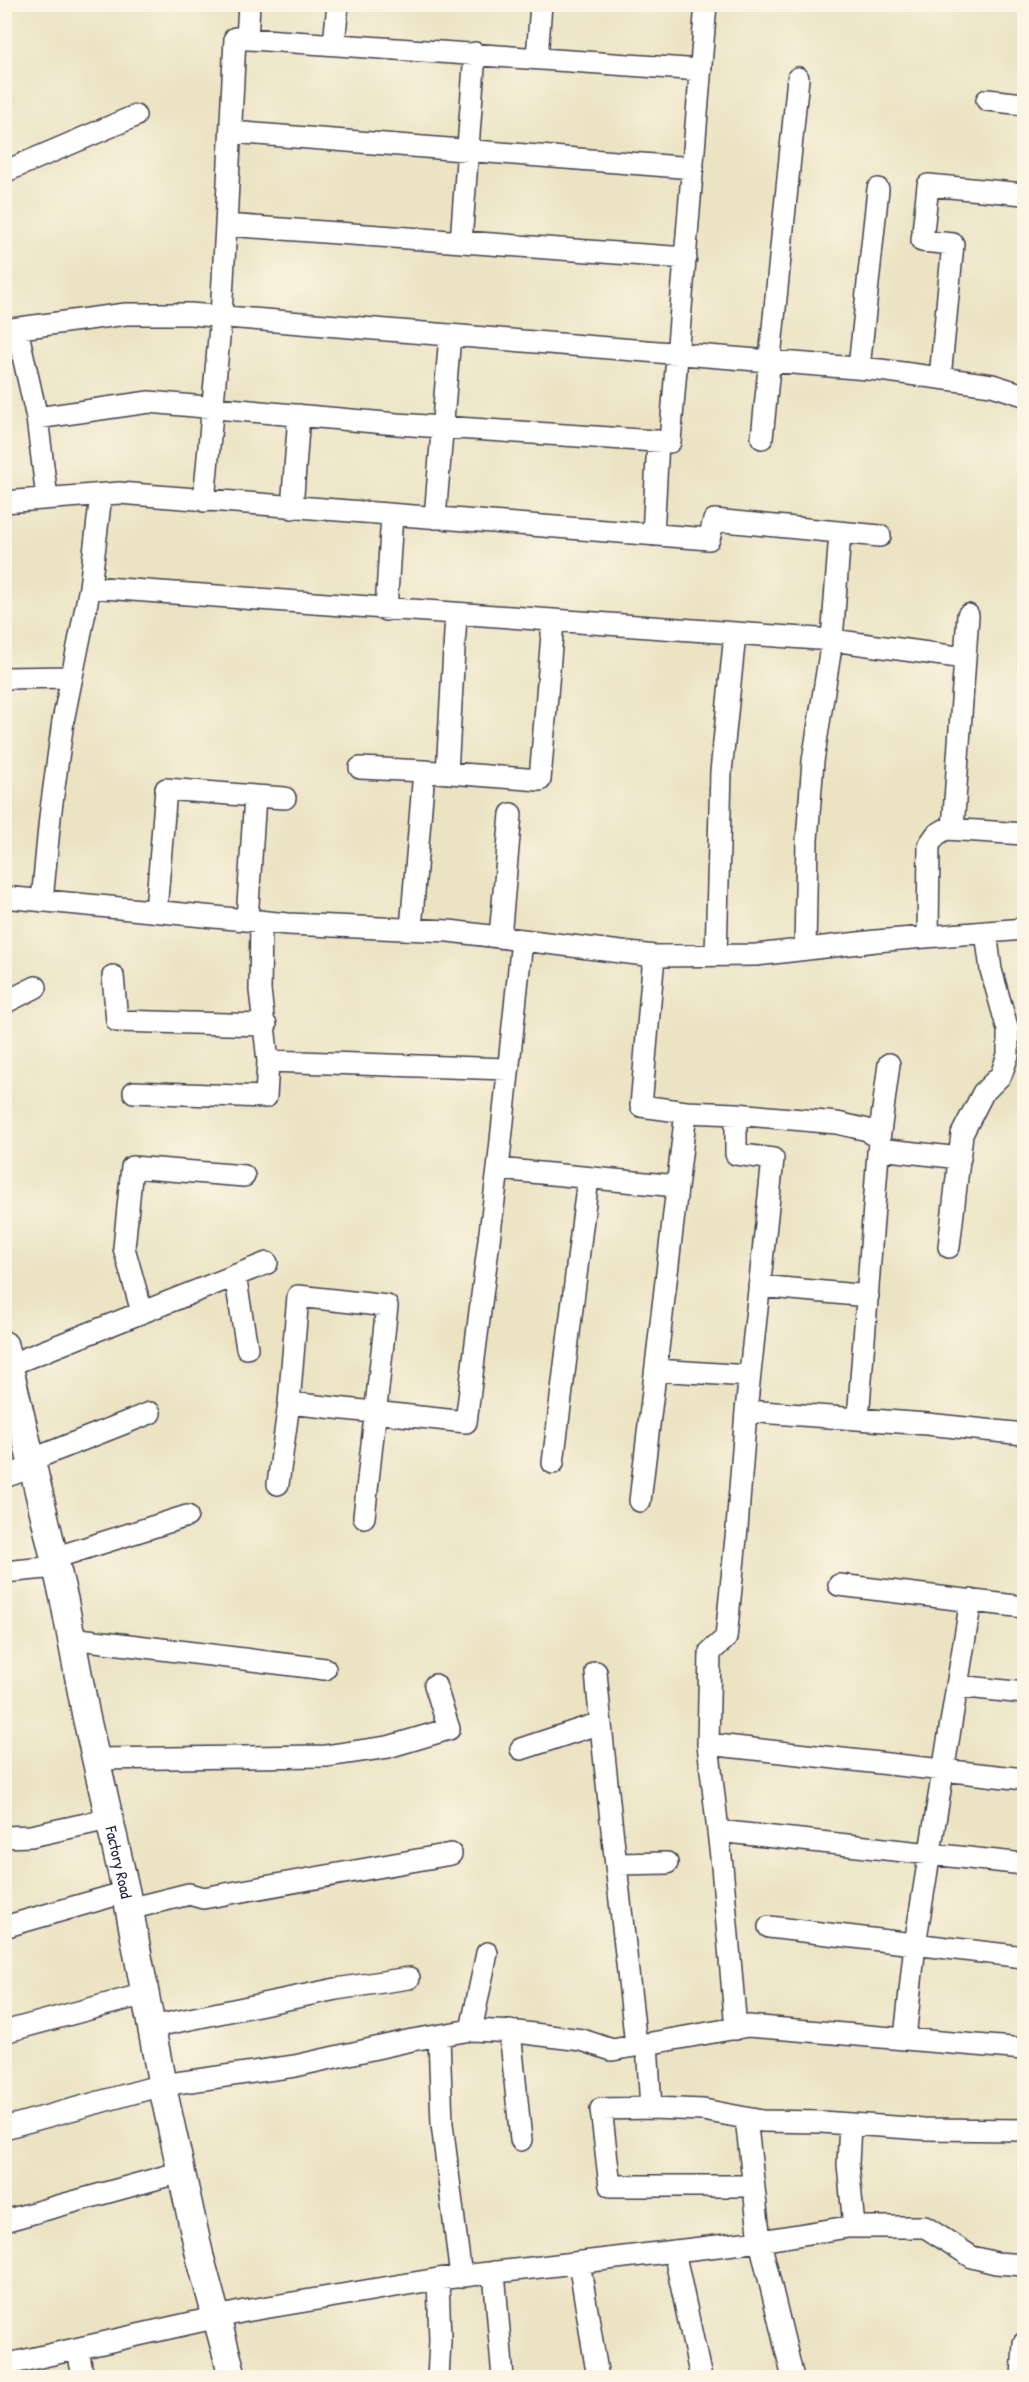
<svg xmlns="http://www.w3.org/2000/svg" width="1029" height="2382" viewBox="0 0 1029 2382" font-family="'Patrick Hand',sans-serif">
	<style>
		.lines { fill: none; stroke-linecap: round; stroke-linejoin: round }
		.minor-casing { stroke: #403f4f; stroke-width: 24 }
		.major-casing { stroke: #403f4f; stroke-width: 30 }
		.minor { stroke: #fff; stroke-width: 21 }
		.major { stroke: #fff; stroke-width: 27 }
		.labels { text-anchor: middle; stroke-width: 4.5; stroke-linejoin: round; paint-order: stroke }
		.street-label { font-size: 16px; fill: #22223b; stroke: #fcf5e5 }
	</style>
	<rect width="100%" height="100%" fill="#fcf5e5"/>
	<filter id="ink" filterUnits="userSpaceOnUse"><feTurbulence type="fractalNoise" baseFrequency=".0167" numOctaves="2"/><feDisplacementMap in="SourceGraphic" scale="12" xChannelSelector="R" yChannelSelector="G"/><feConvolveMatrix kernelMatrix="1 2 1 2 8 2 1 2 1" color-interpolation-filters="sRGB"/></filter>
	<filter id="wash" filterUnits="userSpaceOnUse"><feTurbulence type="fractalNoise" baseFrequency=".008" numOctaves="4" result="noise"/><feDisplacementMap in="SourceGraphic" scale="24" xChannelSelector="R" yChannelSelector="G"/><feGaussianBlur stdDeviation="1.35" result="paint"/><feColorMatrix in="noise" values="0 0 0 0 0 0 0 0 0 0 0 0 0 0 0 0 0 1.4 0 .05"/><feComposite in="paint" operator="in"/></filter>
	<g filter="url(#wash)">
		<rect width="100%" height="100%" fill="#ebe3c2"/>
	</g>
	<g filter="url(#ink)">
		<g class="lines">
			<defs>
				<path id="minor" d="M247 39 249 4
					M334 44 338 4
					M537 58 541 4
					M987 100 1024 104
					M231 132 693 168
					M4 172 135 116
					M226 225 235 38 701 70
					M461 242 475 53
					M17 329 37 418 149 402 397 424 670 442 706 4
					M4 330 126 314H190L880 370 992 385 1024 395
					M859 368 878 189
					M940 378 953 244 922 241 928 185 1024 194
					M37 418 47 498
					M762 438 798 78
					M204 501 221 316 226 225 686 258
					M4 502 119 493 709 539 714 520 880 536
					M292 508 299 415
					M435 518 450 335
					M653 535 658 441
					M90 587 101 495
					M386 610 392 515
					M5 678 72 677
					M360 768 424 771 411 929
					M424 771 540 780 553 622
					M447 773 456 615
					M255 796 285 798
					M953 829 968 615
					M4 897 288 924 449 931 654 956 756 955 876 941 1024 929
					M42 901 50 817 63 721 90 587 832 640 840 533
					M156 911 166 789 255 796 247 920
					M261 921 260 990 268 1061 508 1069
					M500 937 511 814
					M928 937 929 845 936 835 946 829 1024 834
					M522 940 498 1169 677 1186
					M805 949 807 840 813 761 832 640 965 658
					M716 955 721 772 735 634
					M654 956 641 1106 686 1112
					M113 976 117 1021 266 1025
					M4 1003 36 987
					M134 1092 266 1097 268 1061
					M879 1140 889 1064
					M879 1149 960 1158
					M949 1247 962 1134 983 1093 1001 1075 1008 1055V1030L991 970 986 932
					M235 1275 247 1348
					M759 1286 868 1296
					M142 1312 124 1248 132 1167 244 1176
					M9 1365 267 1263
					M656 1370 749 1376
					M289 1403 298 1296 387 1306 364 1517
					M858 1419 879 1140 868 1130 837 1123 736 1114V1154L773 1159 746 1411 927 1424 1024 1434
					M31 1460 150 1413
					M553 1463 588 1178
					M4 1477 33 1467
					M278 1484 289 1403 466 1422 498 1169
					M640 1501 686 1112 736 1114
					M54 1558 187 1516
					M4 1572 56 1567
					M839 1585 1024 1607
					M71 1638 325 1669
					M596 1672C607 1797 623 1921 636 2046
					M958 1686 1024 1693
					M708 1744 1024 1779
					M521 1749 600 1723
					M95 1759 326 1756 388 1747 449 1729 435 1685
					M718 1831 1024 1864
					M4 1837 31 1836 109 1819
					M617 1864 667 1863
					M129 1909 189 1894 203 1898 451 1854
					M4 1927 126 1892
					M769 1927 1024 1957
					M151 2027 336 1989 409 1978
					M736 2029 722 1866 708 1744 710 1652 726 1638 737 1528 746 1411
					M471 2030 517 2032 582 2040 612 2050 748 2026 1024 2049
					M510 2031 521 2140
					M4 2032 145 1994
					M439 2036 442 2124 461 2277
					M905 2038 915 1944 971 1600
					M647 2044 651 2108 703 2110 762 2121 821 2122 924 2129 1024 2130
					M651 2108 601 2109 610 2186H753
					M746 2118 760 2241 793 2378
					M850 2124 848 2164 854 2227
					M4 2128 162 2085 295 2066 412 2040 471 2030 487 1953
					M4 2221 181 2172
					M674 2251 701 2378
					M579 2262 598 2378
					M494 2272 503 2378
					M78 2349 83 2378
					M4 2365 245 2311 438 2279 760 2241 848 2227H925L972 2257 996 2263 1024 2265
					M438 2378 440 2341 438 2279
					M1022 2378 1024 2343"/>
				<g id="major">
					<path id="s1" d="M4 1345 64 1599 86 1716 126 1892 164 2094 200 2257 233 2378"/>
				</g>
			</defs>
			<use href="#minor" class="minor-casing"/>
			<use href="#major" class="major-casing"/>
			<use href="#minor" class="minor"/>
			<use href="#major" class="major"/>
		</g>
	</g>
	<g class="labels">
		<g class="street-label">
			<text dy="6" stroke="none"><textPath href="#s1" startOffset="530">Factory Road</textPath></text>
		</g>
	</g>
	<rect width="1029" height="2382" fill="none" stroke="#fcf5e5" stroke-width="24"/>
</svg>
